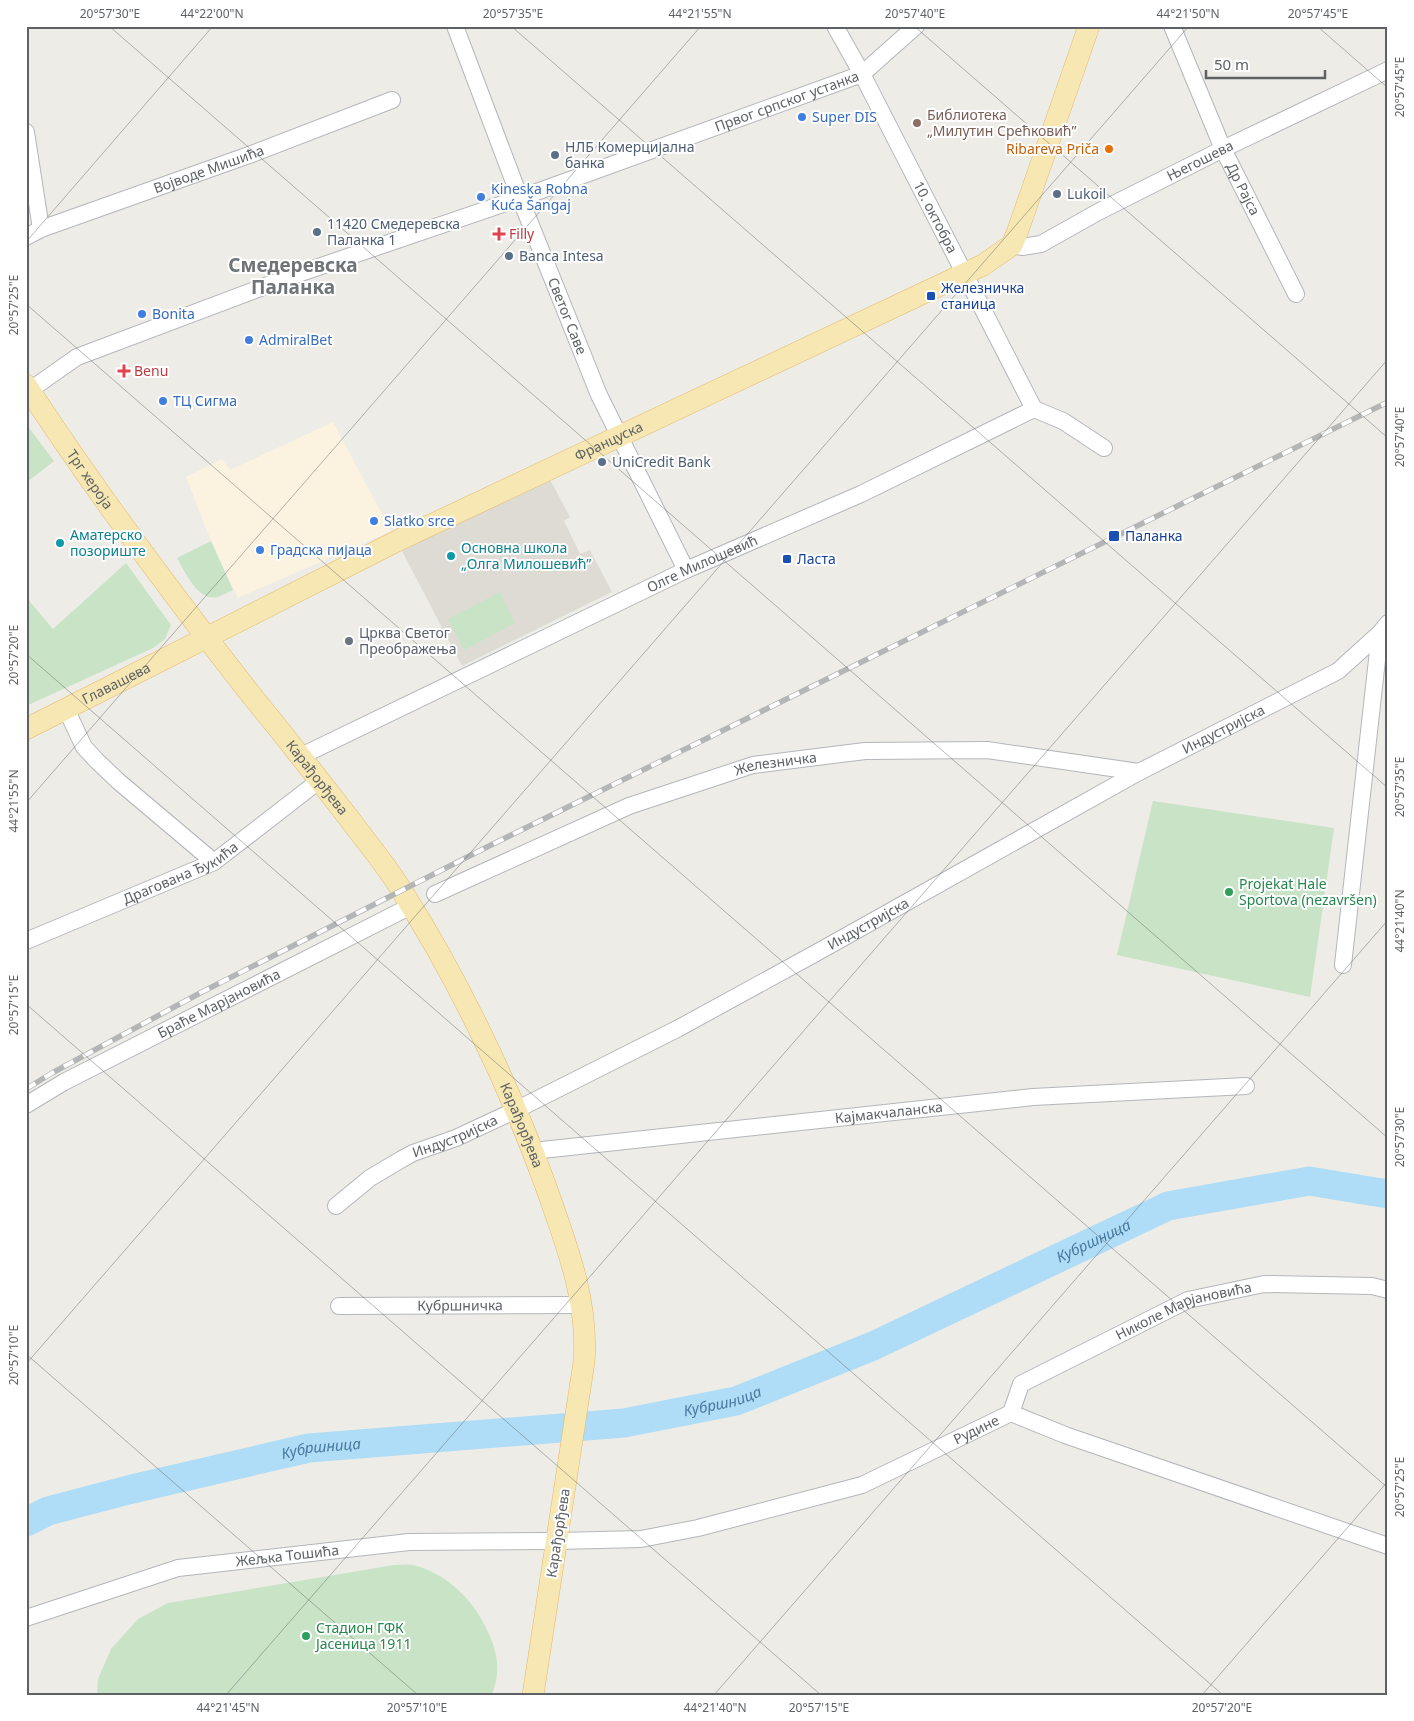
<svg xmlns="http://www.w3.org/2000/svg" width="1414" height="1721" viewBox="0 0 1414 1721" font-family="'Noto Sans',sans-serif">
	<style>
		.commercial { fill: #fbf2df }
		.education { fill: #dedbd5 }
		.green { fill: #c8e3c6 }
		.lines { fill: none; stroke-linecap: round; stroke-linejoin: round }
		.river { stroke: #afdcf6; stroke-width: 29 }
		.minor-casing { stroke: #b3b6ba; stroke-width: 18 }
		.major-casing { stroke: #e3b96b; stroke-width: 22 }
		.minor { stroke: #fff; stroke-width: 16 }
		.major { stroke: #f7e7b3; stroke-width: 21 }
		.rail-casing { stroke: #b4b5b5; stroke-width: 5.5 }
		.rail { stroke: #fff; stroke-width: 4; stroke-dasharray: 11; stroke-linecap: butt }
		.ticks { fill: none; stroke: #5e6265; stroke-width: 1; stroke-opacity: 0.45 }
		.shop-dot { fill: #3f7fe0; stroke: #fff; stroke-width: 2 }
		.education-dot { fill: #8d6e63; stroke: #fff; stroke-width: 2 }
		.food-dot { fill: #e8710a; stroke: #fff; stroke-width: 2 }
		.service-dot { fill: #5c6f8a; stroke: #fff; stroke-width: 2 }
		.health-dot { fill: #e0444e; stroke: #fff; stroke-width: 2 }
		.transit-dot { fill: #1a4fb4; stroke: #fff; stroke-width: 2 }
		.culture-dot { fill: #0f9aa8; stroke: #fff; stroke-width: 2 }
		.worship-dot { fill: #6b7280; stroke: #fff; stroke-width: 2 }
		.leisure-dot { fill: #2e9e5b; stroke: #fff; stroke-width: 2 }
		.labels { text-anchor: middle; stroke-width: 4; stroke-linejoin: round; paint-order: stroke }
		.street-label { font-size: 14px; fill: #5e6265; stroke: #fff }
		.education-label { font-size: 14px; fill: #785e54; stroke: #fff; text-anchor: start }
		.shop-label { font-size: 14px; fill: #366cbe; stroke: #fff; text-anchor: start }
		.service-label { font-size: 14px; fill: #4e5e75; stroke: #fff; text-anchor: start }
		.food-label { font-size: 14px; fill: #c56008; stroke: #fff; text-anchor: end }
		.health-label { font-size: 14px; fill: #be3a42; stroke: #fff; text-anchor: start }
		.transit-label { font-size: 14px; fill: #164399; stroke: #fff; text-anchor: start }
		.culture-label { font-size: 14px; fill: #0d838f; stroke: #fff; text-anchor: start }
		.worship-label { font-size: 14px; fill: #5b616d; stroke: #fff; text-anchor: start }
		.leisure-label { font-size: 14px; fill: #27864d; stroke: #fff; text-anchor: start }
		.water-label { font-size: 15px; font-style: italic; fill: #49799f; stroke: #fff }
		.district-label { font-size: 19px; font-weight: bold; fill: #6f7477; stroke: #fff }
		.neatline { fill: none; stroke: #5e6265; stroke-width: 2 }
		.ticks-label { font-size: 12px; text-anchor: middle; fill: #5e6265 }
	</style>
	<rect width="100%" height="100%" fill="#eeece6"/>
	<path class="commercial" d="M333 422 391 531 238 598 211 541 186 477 222 459 230 470Z"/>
	<path class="education" d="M548 476 570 517 564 521 580 554 590 550 612 592 462 666 402 551Z"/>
	<path class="green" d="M26 424 54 461 26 483Z
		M211 541 233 590C228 592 223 595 218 597 198 602 185 572 177 558Z
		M126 563 171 625 165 639 153 648 26 706V597L53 629Z
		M500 592 515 623 464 650 448 619Z
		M1153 801 1334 828 1310 997 1117 955Z
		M394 1565C400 1565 407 1564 413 1565 451 1575 477 1604 491 1639 495 1649 498 1661 497 1672 497 1680 494 1688 492 1695H97L98 1679 111 1649 138 1619 168 1603Z"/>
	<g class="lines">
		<path class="river" id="s1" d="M26 1522 48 1511 132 1489 309 1448 624 1423 736 1401 873 1346 1168 1206 1309 1181 1388 1194"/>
		<defs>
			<g id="minor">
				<path id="s2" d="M455 26 520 198 599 395 686 570"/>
				<path id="s3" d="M835 26 862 74 1034 409"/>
				<path id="s4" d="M1172 26 1223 149 1296 294"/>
				<path d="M26 132 41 229"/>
				<path id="s5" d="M26 237 41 229 249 155 392 100"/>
				<path id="s6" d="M1012 245 1022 247 1041 244 1098 212 1223 149 1388 70"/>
				<path id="s7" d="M30 390 77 357 295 275 520 198 862 74 916 26"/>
				<path d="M66 709 84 747 97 761 118 781 214 862"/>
				<path id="s8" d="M301 756 686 570 861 494 1034 409 1063 421 1104 448"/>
				<path id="s9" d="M435 894 629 806 753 765 865 751 987 750 1139 772"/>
				<path id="s10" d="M26 941 214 862 320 780"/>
				<path d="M1343 965 1380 633"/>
				<path id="s11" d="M26 1105 64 1082 411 906"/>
				<path id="s12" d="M533 1151 1033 1097 1246 1086"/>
				<path id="s13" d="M336 1206 370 1178 402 1159 413 1153 456 1138 516 1110 677 1029 816 953 1139 772 1338 671 1380 633 1388 623"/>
				<path id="s14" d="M339 1306 582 1305"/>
				<path id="s15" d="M1011 1413 1021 1384 1188 1300 1264 1284 1372 1286 1388 1290"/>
				<path id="s16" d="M26 1618 178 1568 409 1542 557 1541 641 1539 698 1528 862 1485 1011 1413 1065 1435 1388 1546"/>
			</g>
			<g id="major">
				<path id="s17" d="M26 385C95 491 170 591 248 691 283 734 317 777 351 821 368 844 387 866 402 891 458 979 509 1085 545 1184 565 1241 589 1300 584 1362L533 1695"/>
				<path id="s18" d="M26 729 401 539 983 265 1012 245 1017 233 1089 26"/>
			</g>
		</defs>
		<use href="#minor" class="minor-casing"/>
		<use href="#major" class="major-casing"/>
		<use href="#minor" class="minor"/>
		<use href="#major" class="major"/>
		<defs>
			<path id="rail" d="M26 1089 52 1073 202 992 487 847 1388 402"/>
		</defs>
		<use href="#rail" class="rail-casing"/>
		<use href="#rail" class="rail"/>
	</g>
	<path class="ticks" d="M109 26 1388 1138M511 26 1388 788M914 26 1388 438M1317 26 1388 88M26 242 213 26M26 304 1388 1488M26 654 1223 1695M26 803 701 26M26 1004 821 1695M26 1354 418 1695M26 1364 1189 26M226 1695 1388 359M714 1695 1388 920M1202 1695 1388 1481"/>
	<g class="shop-dot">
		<circle cx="802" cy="117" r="5"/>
		<circle cx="481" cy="197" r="5"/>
		<circle cx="142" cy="314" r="5"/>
		<circle cx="249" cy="340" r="5"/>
		<circle cx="163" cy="401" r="5"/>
		<circle cx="374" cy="521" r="5"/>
		<circle cx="260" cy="550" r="5"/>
	</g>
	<circle class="education-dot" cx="917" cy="123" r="5"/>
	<circle class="food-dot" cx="1109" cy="149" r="5"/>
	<g class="service-dot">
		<circle cx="555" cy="155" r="5"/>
		<circle cx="1057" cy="194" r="5"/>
		<circle cx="317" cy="232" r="5"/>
		<circle cx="509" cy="256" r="5"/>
		<circle cx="602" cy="462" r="5"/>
	</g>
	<g class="health-dot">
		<path d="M496.5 226.5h5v5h5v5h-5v5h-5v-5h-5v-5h5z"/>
		<path d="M121.5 363.5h5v5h5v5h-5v5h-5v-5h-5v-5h5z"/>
	</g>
	<g class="transit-dot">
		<rect x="926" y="291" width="10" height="10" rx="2.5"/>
		<rect x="1108" y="530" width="12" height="12" rx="2.5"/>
		<rect x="782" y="554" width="10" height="10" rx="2.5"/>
	</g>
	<g class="culture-dot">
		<circle cx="60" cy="543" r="5"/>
		<circle cx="451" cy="556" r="5"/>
	</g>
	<circle class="worship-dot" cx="349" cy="641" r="5"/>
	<g class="leisure-dot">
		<circle cx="1229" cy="892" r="5"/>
		<circle cx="306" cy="1636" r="5"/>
	</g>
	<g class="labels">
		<g class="street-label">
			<text dy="5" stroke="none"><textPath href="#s7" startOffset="812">Првог српског устанка</textPath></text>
			<text dy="5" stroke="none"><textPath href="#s6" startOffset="209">Његошева</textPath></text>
			<text dy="5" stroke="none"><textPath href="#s5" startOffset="195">Војводе Мишића</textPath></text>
			<text dy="5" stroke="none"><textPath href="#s4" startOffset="178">Др Рајса</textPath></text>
			<text dy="5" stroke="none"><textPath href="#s3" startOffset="216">10. октобра</textPath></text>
			<text dy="5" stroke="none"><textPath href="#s2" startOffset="311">Светог Саве</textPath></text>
			<text dy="5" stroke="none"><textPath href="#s18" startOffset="650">Француска</textPath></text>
			<text dy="5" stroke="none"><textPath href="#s17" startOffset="114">Трг хероја</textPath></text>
			<text dy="5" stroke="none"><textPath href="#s8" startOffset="445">Олге Милошевић</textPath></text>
			<text dy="5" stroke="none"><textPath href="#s18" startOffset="101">Главашева</textPath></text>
			<text dy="5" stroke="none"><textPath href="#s13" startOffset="1009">Индустријска</textPath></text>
			<text dy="5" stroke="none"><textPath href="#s9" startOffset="366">Железничка</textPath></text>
			<text dy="5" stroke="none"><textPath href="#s17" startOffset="489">Карађорђева</textPath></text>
			<text dy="5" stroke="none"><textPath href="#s10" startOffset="169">Драгована Ђукића</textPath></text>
			<text dy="5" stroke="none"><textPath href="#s13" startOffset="604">Индустријска</textPath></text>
			<text dy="5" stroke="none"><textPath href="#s11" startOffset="218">Браће Марјановића</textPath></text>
			<text dy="5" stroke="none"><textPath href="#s12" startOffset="358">Кајмакчаланска</textPath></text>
			<text dy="5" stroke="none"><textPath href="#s17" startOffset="894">Карађорђева</textPath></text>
			<text dy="5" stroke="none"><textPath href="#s13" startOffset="139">Индустријска</textPath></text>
			<text dy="5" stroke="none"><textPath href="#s14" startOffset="121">Кубршничка</textPath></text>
			<text dy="5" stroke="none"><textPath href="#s15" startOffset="210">Николе Марјановића</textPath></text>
			<text dy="5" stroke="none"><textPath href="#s16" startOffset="979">Рудине</textPath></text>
			<text transform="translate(558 1533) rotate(-81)" y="5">Карађорђева</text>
			<text dy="5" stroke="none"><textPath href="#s16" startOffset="270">Жељка Тошића</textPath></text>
		</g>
		<g class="education-label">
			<text x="927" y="120">Библиотека<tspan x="927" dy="16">„Милутин Срећковић”</tspan></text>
		</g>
		<g class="shop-label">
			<text x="812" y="122">Super DIS</text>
			<text x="491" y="194">Kineska Robna<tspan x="491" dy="16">Kuća Šangaj</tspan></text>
			<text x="152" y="319">Bonita</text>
			<text x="259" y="345">AdmiralBet</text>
			<text x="173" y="406">ТЦ Сигма</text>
			<text x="384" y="526">Slatko srce</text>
			<text x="270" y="555">Градска пијаца</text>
		</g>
		<g class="service-label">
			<text x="565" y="152">НЛБ Комерцијална<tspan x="565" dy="16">банка</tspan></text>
			<text x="1067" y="199">Lukoil</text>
			<text x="327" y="229">11420 Смедеревска<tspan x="327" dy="16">Паланка 1</tspan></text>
			<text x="519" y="261">Banca Intesa</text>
			<text x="612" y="467">UniCredit Bank</text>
		</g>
		<g class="food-label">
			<text x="1099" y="154">Ribareva Priča</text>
		</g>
		<g class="health-label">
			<text x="509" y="239">Filly</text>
			<text x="134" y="376">Benu</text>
		</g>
		<g class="transit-label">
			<text x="941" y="293">Железничка<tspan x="941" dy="16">станица</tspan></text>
			<text x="1125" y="541">Паланка</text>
			<text x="797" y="564">Ласта</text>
		</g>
		<g class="culture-label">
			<text x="70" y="540">Аматерско<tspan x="70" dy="16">позориште</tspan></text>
			<text x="461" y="553">Основна школа<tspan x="461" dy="16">„Олга Милошевић”</tspan></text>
		</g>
		<g class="worship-label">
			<text x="359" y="638">Црква Светог<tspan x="359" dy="16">Преображења</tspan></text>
		</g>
		<g class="leisure-label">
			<text x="1239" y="889">Projekat Hale<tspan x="1239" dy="16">Sportova (nezavršen)</tspan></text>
			<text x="316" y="1633">Стадион ГФК<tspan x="316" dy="16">Јасеница 1911</tspan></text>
		</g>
		<g class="water-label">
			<text dy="5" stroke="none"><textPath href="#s1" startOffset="1115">Кубршница</textPath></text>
			<text dy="5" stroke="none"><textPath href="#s1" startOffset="710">Кубршница</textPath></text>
			<text dy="5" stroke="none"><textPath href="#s1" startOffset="305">Кубршница</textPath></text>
		</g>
		<g class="district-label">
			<text x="293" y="272">Смедеревска<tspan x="293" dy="22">Паланка</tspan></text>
		</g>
	</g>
	<rect width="1414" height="1721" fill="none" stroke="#ffffff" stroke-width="55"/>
	<path d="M1206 70v8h119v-8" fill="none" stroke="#5e6265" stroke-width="2.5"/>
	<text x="1214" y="70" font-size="15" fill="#5e6265" stroke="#ffffff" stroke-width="4" paint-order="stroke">50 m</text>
	<rect x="28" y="28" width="1358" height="1666" class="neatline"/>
	<g class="ticks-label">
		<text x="110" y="18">20°57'30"E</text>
		<text x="212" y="18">44°22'00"N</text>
		<text x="513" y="18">20°57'35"E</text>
		<text x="700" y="18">44°21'55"N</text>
		<text x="915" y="18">20°57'40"E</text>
		<text x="1188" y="18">44°21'50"N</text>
		<text x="1318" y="18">20°57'45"E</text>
		<text transform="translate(1400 87) rotate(-90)" y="4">20°57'45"E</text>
		<text transform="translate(14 305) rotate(-90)" y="4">20°57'25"E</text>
		<text transform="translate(1400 437) rotate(-90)" y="4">20°57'40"E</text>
		<text transform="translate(14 655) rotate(-90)" y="4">20°57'20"E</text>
		<text transform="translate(1400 787) rotate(-90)" y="4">20°57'35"E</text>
		<text transform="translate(14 801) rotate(-90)" y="4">44°21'55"N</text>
		<text transform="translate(1400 921) rotate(-90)" y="4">44°21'40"N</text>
		<text transform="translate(14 1005) rotate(-90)" y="4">20°57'15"E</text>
		<text transform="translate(1400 1137) rotate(-90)" y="4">20°57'30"E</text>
		<text transform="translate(14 1355) rotate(-90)" y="4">20°57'10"E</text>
		<text transform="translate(1400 1487) rotate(-90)" y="4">20°57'25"E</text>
		<text x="228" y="1712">44°21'45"N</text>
		<text x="417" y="1712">20°57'10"E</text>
		<text x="715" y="1712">44°21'40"N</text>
		<text x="819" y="1712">20°57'15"E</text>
		<text x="1222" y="1712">20°57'20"E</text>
	</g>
</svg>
